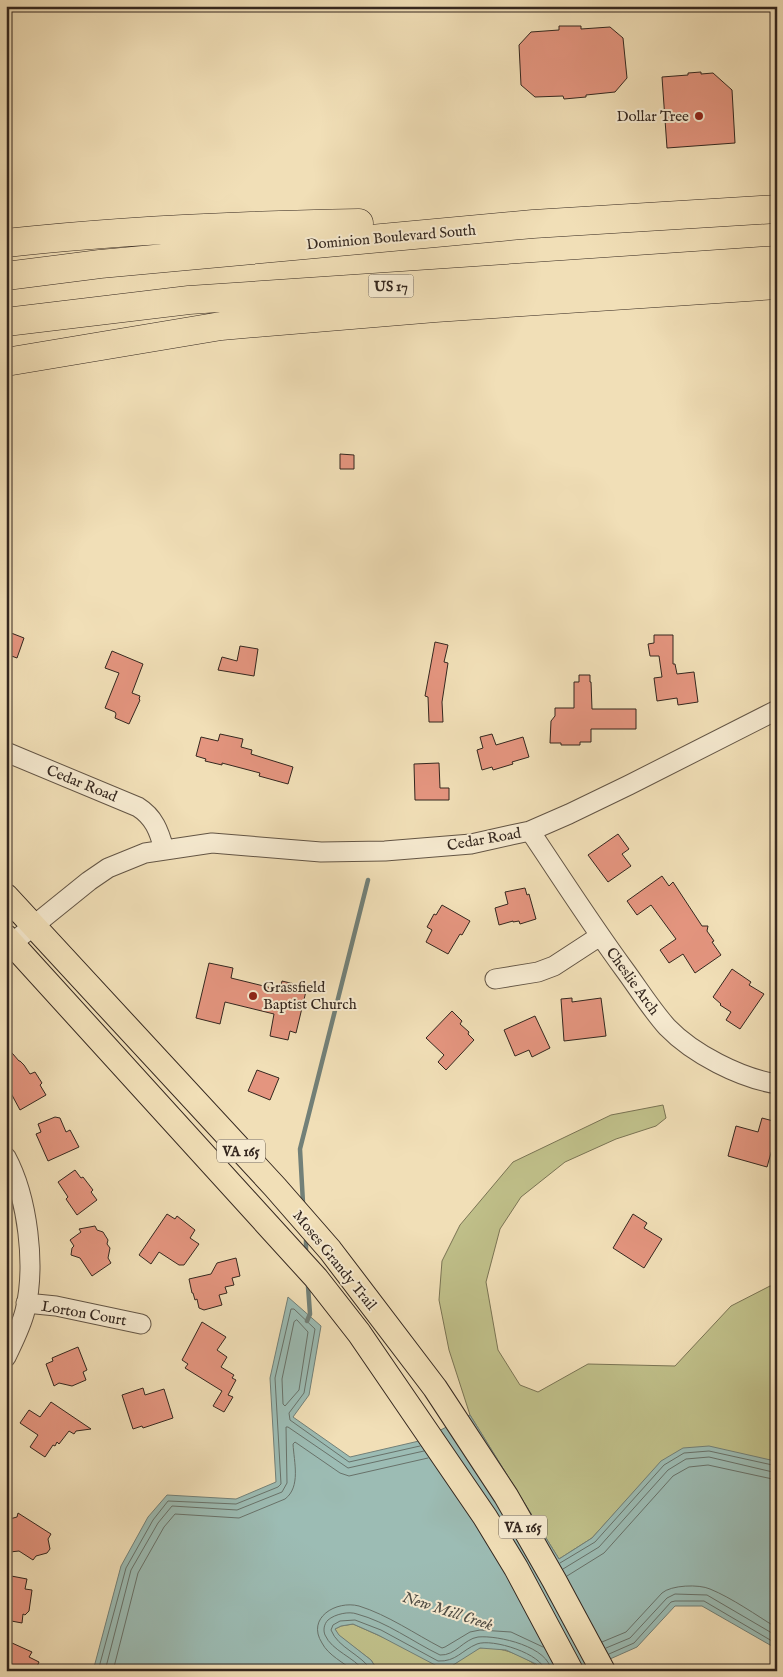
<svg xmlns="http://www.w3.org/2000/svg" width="783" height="1677" viewBox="0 0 783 1677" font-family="'IM FELL English',serif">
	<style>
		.green { fill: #c0c08a; stroke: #7a7454 }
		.water { fill: #9cbcb4; stroke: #728078 }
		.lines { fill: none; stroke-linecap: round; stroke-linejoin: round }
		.shore { stroke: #68726a; stroke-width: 1 }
		.stream { stroke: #728078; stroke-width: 4.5 }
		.building { fill: #e4957f; stroke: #34271f }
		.minor-casing { stroke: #635545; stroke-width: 21 }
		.major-casing { stroke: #34271f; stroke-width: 26 }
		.highway-casing { stroke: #34271f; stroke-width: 29 }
		.minor { stroke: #f6ead0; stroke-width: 19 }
		.major { stroke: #f1dfb7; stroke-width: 24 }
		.highway { stroke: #f1dfb7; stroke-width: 28 }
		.poi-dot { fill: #8f2418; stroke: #f6ead0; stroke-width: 2 }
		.labels { text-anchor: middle; stroke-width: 4; stroke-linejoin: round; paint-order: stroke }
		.shield { fill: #f6ead0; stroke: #6e6254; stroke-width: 1 }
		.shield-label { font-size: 14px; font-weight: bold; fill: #34271f }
		.poi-label { font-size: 15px; fill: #34271f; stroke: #f6ead0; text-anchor: end }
		.street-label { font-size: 15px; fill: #34271f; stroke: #f6ead0 }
		.water-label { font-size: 16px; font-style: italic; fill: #4e4c44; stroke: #f6ead0 }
	</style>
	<rect width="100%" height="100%" fill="#f1dfb7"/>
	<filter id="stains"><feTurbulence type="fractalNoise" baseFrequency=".004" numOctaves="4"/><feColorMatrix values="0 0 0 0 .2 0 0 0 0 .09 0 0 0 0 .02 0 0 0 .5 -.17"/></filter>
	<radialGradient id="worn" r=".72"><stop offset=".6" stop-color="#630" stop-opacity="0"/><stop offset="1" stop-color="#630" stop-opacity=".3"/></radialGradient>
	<path class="green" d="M663 1105 666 1118 656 1126 616 1139 565 1162 521 1197 500 1229 486 1282 498 1350 520 1385 538 1392 588 1364 675 1366 731 1306 770 1286H777V1463L774 1461 661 1462 592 1538 559 1559 470 1415 449 1350 439 1300 442 1261 460 1225 513 1162 611 1115Z
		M353 1624 450 1667C457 1662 472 1650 480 1648 498 1645 530 1657 542 1671H378L371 1660 338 1635 335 1629 341 1626Z"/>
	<path class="water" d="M288 1297 321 1326 309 1395 293 1417 350 1457 419 1441 470 1415 559 1559 592 1538 661 1461 683 1448 709 1446 775 1461 777 1463V1649L702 1606H675L637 1647 583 1671H542L536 1664 506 1650 480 1648 450 1667 437 1666 378 1635 353 1624 341 1626 335 1629 339 1635 371 1660 378 1671H93L121 1566 148 1517 167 1495 236 1499 276 1482 270 1378Z"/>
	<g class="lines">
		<path class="shore" d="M297 1320 308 1332 299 1390 285 1406 283 1404 282 1379 294 1322Z
			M560 1563 595 1542 664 1465 684 1453 709 1451 777 1466
			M563 1569 599 1547 668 1470 686 1459 709 1457 777 1473
			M567 1576 604 1553 673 1476 689 1467 708 1465 777 1480
			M602 1642 626 1632 662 1593C671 1585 699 1584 710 1589 732 1598 756 1615 777 1628
			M606 1648 630 1638 667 1598 675 1594 707 1595 777 1636
			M609 1654 634 1643 671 1602 675 1601H704L777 1644
			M98 1671 126 1568 153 1520 168 1501 236 1504 278 1487 281 1484 275 1378 291 1309H294L315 1329 304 1393 289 1413 290 1420 349 1462 420 1446
			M105 1671 131 1570 158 1523 172 1506 237 1510 282 1492 287 1483 286 1427H288L348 1468 424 1451
			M113 1671 138 1573 164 1527 175 1514 239 1518 285 1499C301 1487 294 1462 293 1444L295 1442 340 1473 349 1476 428 1458
			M354 1671C344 1663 328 1655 322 1643 306 1618 336 1600 359 1606 388 1615 415 1634 442 1648L445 1647 470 1632 480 1630 511 1632 543 1647
			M364 1671C354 1657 332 1651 325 1635 323 1630 324 1624 328 1620 335 1614 349 1611 357 1614 387 1622 413 1642 440 1655 455 1656 464 1639 478 1637 498 1635 550 1647 551 1671
			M372 1671C361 1654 338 1648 331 1630L333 1625 340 1621 355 1620 381 1630 438 1661C456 1662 462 1650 477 1644 492 1638 543 1654 545 1671"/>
		<path class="stream" d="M303 1203 300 1149 368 880
			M306 1240V1250
			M307 1321 310 1314 308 1286"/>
	</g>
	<path class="building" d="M559 26H581V29L610 27 623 38 627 78 615 92 586 95V97L564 99 563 96 535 97 521 85 519 45 531 32 559 30Z
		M701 72V74L713 73 732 90 735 143 667 148 662 77 688 75V73Z
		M340 454 354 455V469H340Z
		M6 631 24 638 17 658 6 654Z
		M654 635H673V664H675L677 674 694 672 698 702 678 705 677 698 657 701 654 678 662 677 659 656H650L648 644 654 643Z
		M435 642 448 645 444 662 448 663 442 702 443 722H429L428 697 425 696Z
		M240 646 258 649 254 676 218 670 222 657 237 661Z
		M112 651 143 664 132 693 140 696 139 699 140 700 129 724 115 718 116 714 115 712 105 708 119 673 105 668Z
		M579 675H590V682H591L592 709H636V729H591V742H580V745H561V743H550L551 721 555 716V708H574V682H579Z
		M220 734 243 739 241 747 252 750 251 754 293 767 288 784 259 776 260 773 222 763V765L205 761 206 759 196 756 201 737 218 741Z
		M492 734 496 745 523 737 529 757 512 762 513 764 493 770 492 767 482 770 477 750 483 748 480 737Z
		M439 763 440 788H449V800H415L414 764Z
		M618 834 629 849 622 854 631 866 608 882 588 855Z
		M662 876 669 886 673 882 702 926H708L707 931 714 941 712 942 721 955 695 973 683 954 669 963 660 950 676 939 651 905 637 915 627 901Z
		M525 888 527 895 529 894 536 919 520 924 519 921 513 922V921L499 925 495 908 508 904 505 892Z
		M442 905 470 921 462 935 460 934 448 954 426 942 432 930 427 927 434 914 436 915Z
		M209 963 233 968 231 978 280 990 282 981 307 987 296 1033 290 1031 288 1040 270 1036 274 1014 225 1002 220 1024 196 1018Z
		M732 969 751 982 749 985 764 994 740 1029 726 1020 731 1012 720 1005 721 1004 713 997Z
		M572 998V1002L601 998 606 1036 564 1041 561 999Z
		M452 1011 462 1021 460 1024 469 1032 468 1034 474 1040 446 1070 438 1062 444 1055 426 1038Z
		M535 1016 550 1048 532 1057 529 1050 515 1056 504 1030Z
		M6 1046 19 1061H20L24 1065 30 1074 35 1072 42 1083 40 1085 46 1095 20 1110 6 1084Z
		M257 1070 279 1078 270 1100 248 1091Z
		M55 1117 60 1118 66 1132 70 1130 79 1147 48 1161 36 1134 41 1132 38 1124Z
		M762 1118 777 1122V1132L767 1167 728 1156 736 1126 758 1132Z
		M75 1170 81 1178 83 1177 93 1190 91 1192 97 1200 77 1215 66 1199 68 1197 58 1182Z
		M167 1214 175 1219 177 1216 195 1230 190 1238 199 1244 184 1265H179L159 1252 151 1264 139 1255Z
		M633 1214 647 1223 644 1228 662 1239 644 1268 613 1248Z
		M95 1226 97 1230 103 1232 108 1240 107 1244 110 1248 108 1258 111 1263 92 1276 80 1258 71 1255 72 1248 74 1246 70 1240 81 1232 79 1229Z
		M236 1258 240 1276 232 1278 234 1285 225 1287 227 1293 219 1295 222 1305 204 1310 199 1308 197 1299 195 1300 193 1293H192L189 1279 211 1274 217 1263Z
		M202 1322 226 1337 217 1350 227 1357 221 1367 234 1375 232 1378 236 1380 228 1395 233 1397 224 1412 213 1406 222 1391 185 1368 188 1364 182 1360Z
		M78 1347 87 1370 83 1372 86 1380 72 1386 59 1383 54 1386 46 1364 53 1361 52 1358Z
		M143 1388 145 1395 164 1389 173 1418 143 1428 142 1426 133 1429 122 1395Z
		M51 1402 91 1429 76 1431 74 1434 69 1431 59 1444 57 1442 55 1446 53 1445 45 1457 30 1447 38 1435 20 1423 29 1410 40 1417Z
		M18 1513 51 1534 48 1539 50 1549 47 1553 36 1556 33 1560 19 1551 10 1552 6 1531V1520L17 1517Z
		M6 1575 27 1579 25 1589 32 1590 29 1611 25 1615 23 1614 22 1623 6 1620Z
		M12 1643 32 1652 29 1657 39 1662 35 1671H6V1646L9 1647Z"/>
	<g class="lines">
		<defs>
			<path id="minor" d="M6 752 138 807C154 817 159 831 164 849
				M530 831C561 877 591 924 624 969 638 988 651 1009 667 1027 693 1054 740 1078 777 1084
				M6 948 89 881 108 868 145 853 212 843 321 852 385 851 471 844 511 835 530 831 569 814 629 785 777 710
				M495 979 538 972 554 966 600 936
				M6 1157C28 1198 36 1266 25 1311 21 1327 13 1342 6 1357
				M26 1303 56 1306 141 1324"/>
			<path id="major" d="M6 896 275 1187 330 1250 435 1388 506 1496 554 1580 603 1671
				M6 937 316 1278 359 1333 485 1517 516 1568 571 1671"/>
			<path id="highway" d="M6 243C123 230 242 225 359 223
				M6 276 100 264 533 224 777 209
				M6 322 189 300 777 260
				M6 362 221 326 435 308 777 285"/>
		</defs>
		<use href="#minor" class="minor-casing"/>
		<use href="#major" class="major-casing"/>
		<use href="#highway" class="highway-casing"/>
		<use href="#minor" class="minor"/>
		<use href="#major" class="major"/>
		<use href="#highway" class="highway"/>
	</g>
	<g class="poi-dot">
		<circle cx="699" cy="116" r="5"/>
		<circle cx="253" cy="996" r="5"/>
	</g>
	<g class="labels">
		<g class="shield">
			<rect x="368.5" y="274.5" width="45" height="23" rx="4"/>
			<rect x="217" y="1139.5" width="48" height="23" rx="4"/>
			<rect x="499" y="1515.5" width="48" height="23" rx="4"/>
		</g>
		<g class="shield-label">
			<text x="391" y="291">US 17</text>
			<text x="241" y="1156">VA 165</text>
			<text x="523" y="1532">VA 165</text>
		</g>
		<g class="poi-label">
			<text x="689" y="121">Dollar Tree</text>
			<text x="263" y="992" text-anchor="start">Grassfield<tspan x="263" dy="17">Baptist Church</tspan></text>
		</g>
		<g class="street-label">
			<text transform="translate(391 237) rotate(-5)" y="5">Dominion Boulevard South</text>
			<text transform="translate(82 783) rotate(22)" y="5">Cedar Road</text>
			<text transform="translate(484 839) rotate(-10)" y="5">Cedar Road</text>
			<text transform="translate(633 981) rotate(54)" y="5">Cheslie Arch</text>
			<text transform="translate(335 1260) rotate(51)" y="5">Moses Grandy Trail</text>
			<text transform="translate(84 1313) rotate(10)" y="5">Lorton Court</text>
		</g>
		<g class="water-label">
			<text transform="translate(448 1610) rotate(18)" y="6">New Mill Creek</text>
		</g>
	</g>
	<rect width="783" height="1677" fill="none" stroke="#f1dfb7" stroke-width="25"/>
	<rect x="8" y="8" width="768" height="1662" fill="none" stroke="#34271f" stroke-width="2.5"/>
	<rect x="12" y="12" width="758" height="1652" fill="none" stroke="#34271f"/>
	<rect width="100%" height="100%" filter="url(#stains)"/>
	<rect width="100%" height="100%" fill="url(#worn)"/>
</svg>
